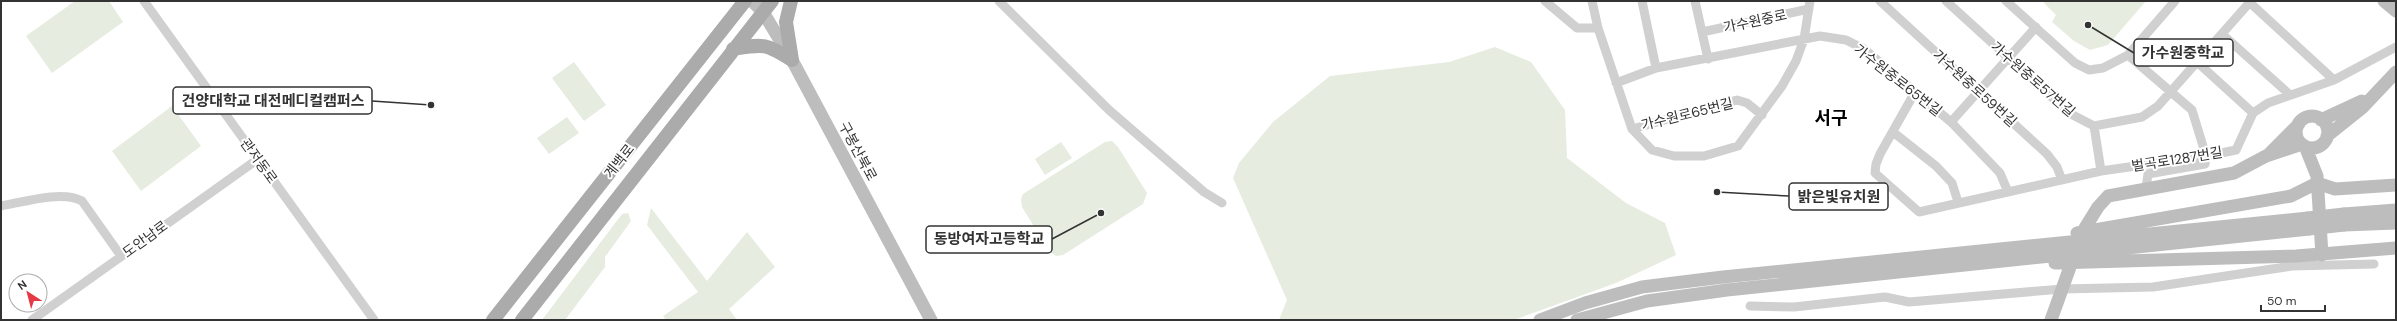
<svg xmlns="http://www.w3.org/2000/svg" width="2397" height="321" viewBox="0 0 2397 321" font-family="'DM Sans','Noto Sans KR',sans-serif">
	<style>
		.green { fill: #e6ecdf }
		.lines { fill: none; stroke-linecap: round; stroke-linejoin: round }
		.street { stroke: #d0d0d0; stroke-width: 9 }
		.secondary { stroke: #bdbdbd; stroke-width: 13 }
		.primary { stroke: #ababab; stroke-width: 14 }
		.secondary-bridge { stroke: #bdbdbd; stroke-width: 13 }
		.labels { text-anchor: middle; stroke-width: 4; stroke-linejoin: round; paint-order: stroke }
		.street-label { font-size: 14px; fill: #333; stroke: #fff }
		.district-label { font-size: 18px; font-weight: bold; fill: #000; stroke: #fff }
		.leader { fill: none; stroke: #333; stroke-width: 1.5 }
		.callout-dot { fill: #333; stroke: #fff; stroke-width: 1.5 }
		.callout { fill: #fff; stroke: #333; stroke-width: 1.5 }
		.callout-label { font-size: 15px; text-anchor: middle; font-weight: bold; fill: #333 }
	</style>
	<rect width="100%" height="100%" fill="#fff"/>
	<path class="green" d="M75 1H109L123 22 52 73 26 36Z
		M2045 1H2146L2108 45 2090 50 2074 41 2052 22 2056 15 2044 3Z
		M1495 47 1531 62 1565 110 1567 158 1626 203 1665 223 1676 255 1616 283 1514 320H1279L1287 300 1233 178 1239 163 1273 122 1330 76 1449 62Z
		M574 62 606 105 584 121 552 78Z
		M172 106 201 146 141 191 112 151Z
		M567 117 579 133 549 154 537 138Z
		M1112 141 1118 147 1147 193 1143 204 1063 255 1056 256 1050 252 1022 207 1021 199 1023 194 1105 142Z
		M1061 142 1072 158 1045 175 1035 159Z
		M651 208 707 281 747 232 775 267 729 309 737 320H666L663 316 698 292 647 225Z
		M628 213 631 221 605 257V267L565 320H542L622 214Z"/>
	<g class="lines">
		<path class="street" d="M144 1 374 320
			M999 1 1109 110 1204 192 1222 203
			M1545 1 1577 28H1598
			M1592 1 1598 28 1632 129 1652 150 1674 156H1704L1738 146 1782 86 1796 61 1804 39 1810 1
			M1642 1 1656 68
			M1695 1 1708 59
			M1880 1 2047 154 2057 167 2062 180
			M1946 1 2069 113 2094 126 2142 117 2158 106 2250 2
			M2006 1 2075 63 2089 70 2103 68 2128 55 2175 1
			M2248 1 2334 80
			M1702 32 1809 9
			M2222 34 2289 94
			M2128 55 2192 110 2206 156 2205 164 2148 174 2146 188
			M2197 62 2253 113
			M1616 83 1656 68 1820 36 1846 40 1864 49 1951 122 2000 173 2008 192
			M1915 92 1880 154 1876 164 1875 173 1919 212 2101 171 2206 156 2236 150 2253 113 2268 103 2334 80 2396 47
			M1951 122 2036 27
			M2094 126 2101 171
			M1632 129 1737 100 1747 103 1762 115
			M1893 132 1936 166 1952 183 1958 202
			M1 206C23 202 63 190 82 201L121 256
			M1750 306 1794 307 1885 297 1909 302 2062 289 2153 287 2292 266 2374 264
			M32 320 258 159"/>
		<path class="secondary" d="M752 1 763 12 792 60 931 320
			M2384 1 2396 11
			M2296 132a16 16 0 1 1 32 0a16 16 0 1 1-32 0Z
			M2321 120 2362 101
			M2327 136 2362 108 2396 72
			M2305 146 2317 176 2322 255
			M2269 154 2299 124
			M2317 183 2335 189 2396 185
			M2344 214 2396 210
			M2344 225 2396 223
			M2085 228 2098 207 2108 196 2234 173 2266 156 2302 144
			M2077 233 2291 196 2317 183
			M2055 263 2296 256 2396 248
			M1540 320 1585 303 1642 287 1723 277 2308 218
			M1577 320 1647 301 1727 290 2309 229
			M2051 320 2070 267"/>
		<path class="primary" d="M791 1 786 22 792 60
			M733 49C764 44 765 43 792 60
			M493 320 745 1
			M522 320 772 1"/>
		<path class="secondary-bridge" d="M2308 218 2344 214
			M2309 229 2344 225"/>
	</g>
	<g class="labels">
		<g class="street-label">
			<text transform="translate(1755 21) rotate(-12)" y="5">가수원중로</text>
			<text transform="translate(2033 79) rotate(41)" y="5">가수원중로57번길</text>
			<text transform="translate(1898 80) rotate(38)" y="5">가수원중로65번길</text>
			<text transform="translate(1975 88) rotate(42)" y="5">가수원중로59번길</text>
			<text transform="translate(1687 114) rotate(-14)" y="5">가수원로65번길</text>
			<text transform="translate(858 151) rotate(62)" y="5">구봉산북로</text>
			<text transform="translate(2177 159) rotate(-9)" y="5">벌곡로1287번길</text>
			<text transform="translate(259 161) rotate(54)" y="5">관저동로</text>
			<text transform="translate(619 161) rotate(-52)" y="5">계백로</text>
			<text transform="translate(145 239) rotate(-36)" y="5">도안남로</text>
		</g>
		<g class="district-label">
			<text x="1831" y="124">서구</text>
		</g>
	</g>
	<path class="leader" d="M2088 25L2134 53M431 105L372 101M1717 192L1789 196M1101 213L1052 239"/>
	<g class="callout-dot">
		<circle cx="2088" cy="25" r="4"/>
		<circle cx="431" cy="105" r="4"/>
		<circle cx="1717" cy="192" r="4"/>
		<circle cx="1101" cy="213" r="4"/>
	</g>
	<g class="callout">
		<rect x="2134" y="39" width="99" height="27" rx="4"/>
		<rect x="173" y="87" width="199" height="27" rx="4"/>
		<rect x="1789" y="183" width="99" height="27" rx="4"/>
		<rect x="926" y="226" width="126" height="27" rx="4"/>
	</g>
	<g class="callout-label">
		<text x="2183" y="58">가수원중학교</text>
		<text x="273" y="106">건양대학교 대전메디컬캠퍼스</text>
		<text x="1839" y="202">밝은빛유치원</text>
		<text x="989" y="244">동방여자고등학교</text>
	</g>
	<rect width="2397" height="321" fill="none" stroke="#333333" stroke-width="4"/>
	<g transform="translate(28 293) rotate(324)"><circle r="19" fill="#ffffff" stroke="#adadad"/>
	<path d="M0-3L7 15L0 10L-7 15Z" fill="#e63946"/>
	<text y="-6" font-size="11" font-weight="bold" text-anchor="middle" fill="#333333">N</text>
	</g>
	<path d="M2261 305v6h64v-6" fill="none" stroke="#333333" stroke-width="2"/>
	<text x="2267" y="305" font-size="12" fill="#333333" stroke="#ffffff" stroke-width="3" paint-order="stroke">50 m</text>
</svg>
